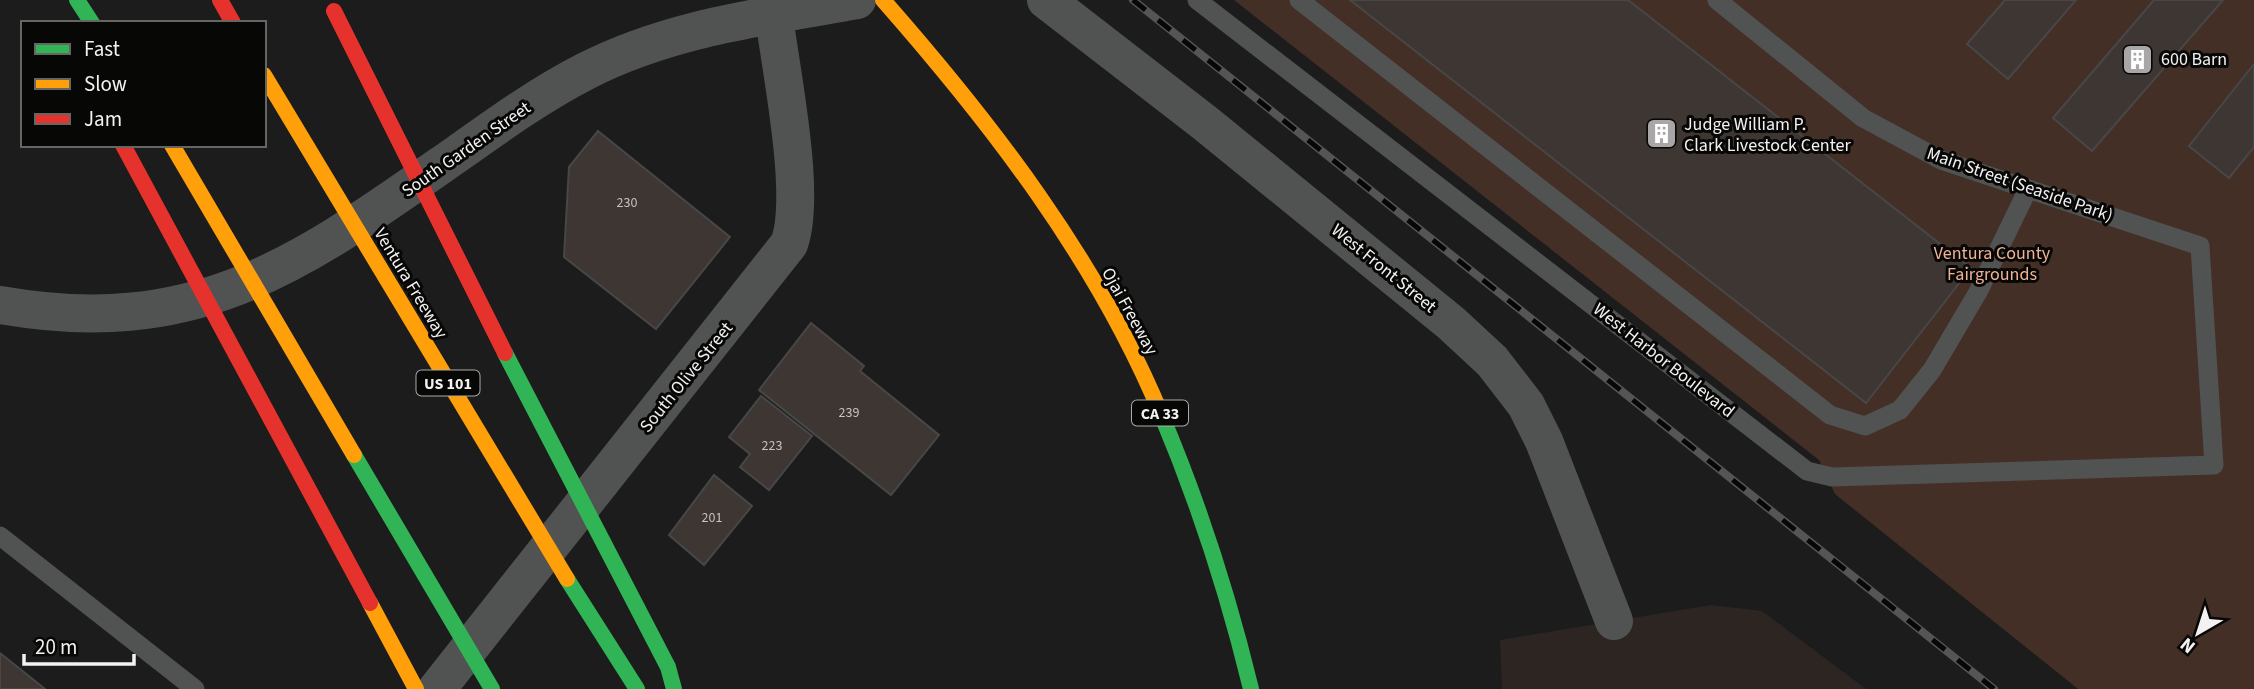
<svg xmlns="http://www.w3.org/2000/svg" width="2254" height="689" viewBox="0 0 2254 689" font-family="'Source Sans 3',sans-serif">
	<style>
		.built { fill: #2c2522 }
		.green { fill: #442f26 }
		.building { fill: #3d3633; stroke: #484747; stroke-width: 2 }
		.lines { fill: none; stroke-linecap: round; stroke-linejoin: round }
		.lane { stroke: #515252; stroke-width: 19 }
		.street { stroke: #515252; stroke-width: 38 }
		.fast { stroke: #30b455; stroke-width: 16 }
		.slow { stroke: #ff9f0a; stroke-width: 16 }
		.jam { stroke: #e5322d; stroke-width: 16 }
		.rail-casing { stroke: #555; stroke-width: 8 }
		.rail { stroke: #070706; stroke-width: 5; stroke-dasharray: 16; stroke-linecap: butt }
		.fast-bridge { stroke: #30b455; stroke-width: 16 }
		.slow-bridge { stroke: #ff9f0a; stroke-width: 16 }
		.jam-bridge { stroke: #e5322d; stroke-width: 16 }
		.labels { text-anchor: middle; stroke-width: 6; stroke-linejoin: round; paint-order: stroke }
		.number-label { font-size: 14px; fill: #c6c2c2 }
		.shield { fill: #070706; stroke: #acabaa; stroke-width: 2 }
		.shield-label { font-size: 16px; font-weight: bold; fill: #f3f1f1 }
		.poi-label { font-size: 18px; fill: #f3f1f1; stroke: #070706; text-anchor: start }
		.street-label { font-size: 18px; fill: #f3f1f1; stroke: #070706 }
		.park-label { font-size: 18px; fill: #f1b296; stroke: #070706 }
	</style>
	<rect width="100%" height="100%" fill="#1d1c1c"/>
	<path class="built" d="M1711 605 1762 611 1866 689H1502L1500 640Z"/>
	<path class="green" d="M1234 0H2254V689H2078L1835 494 1819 460Z"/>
	<path class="building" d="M1350 0H1628L1971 268 1866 403Z
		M2005 0H2076L2008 79 1967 44Z
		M2154 0H2223L2092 151 2053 118Z
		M2254 64V147L2229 178 2189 146Z
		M598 131 730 237 656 329 564 257 569 167Z
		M811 323 864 366 860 371 939 435 891 495 759 390Z
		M761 396 812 436 769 490 740 467 750 454 729 437Z
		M714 475 752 506 704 565 669 535Z
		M0 653 45 689H0Z"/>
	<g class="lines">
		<path class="lane" d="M1197 0 1807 471 1832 477 2214 465 2200 246 1941 160 1863 118 1717 0
			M1299 0 1830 415 1865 426 1900 410 1932 370 1978 292 2028 189
			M0 536 195 689"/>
		<path class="street" d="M1046 0 1205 123 1451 323 1492 361 1526 405 1544 441 1614 621
			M0 305C200 340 302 262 457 154 499 124 541 94 586 71 672 27 765 17 857 0
			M437 689 789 244C807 196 781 72 774 16"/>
		<path class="fast" d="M77 0 92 23
			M1161 414C1199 504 1228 594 1251 689"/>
		<path class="slow" d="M883 0C992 124 1097 260 1161 414"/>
		<path class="jam" d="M220 0 233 23"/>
		<defs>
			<path id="rail" d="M1133 0 1994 689"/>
		</defs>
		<use href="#rail" class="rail-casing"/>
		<use href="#rail" class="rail"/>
		<path class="fast-bridge" d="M505 353 668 667 674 689
			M354 455 492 689
			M567 579 637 689"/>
		<path class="slow-bridge" d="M264 75 567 579
			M172 145 354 455
			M370 603 416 689"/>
		<path class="jam-bridge" d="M334 11 505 353
			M123 145 370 603"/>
	</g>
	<defs>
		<symbol id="building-square" viewBox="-11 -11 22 22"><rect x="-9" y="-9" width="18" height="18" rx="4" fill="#a8a6a6" stroke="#070706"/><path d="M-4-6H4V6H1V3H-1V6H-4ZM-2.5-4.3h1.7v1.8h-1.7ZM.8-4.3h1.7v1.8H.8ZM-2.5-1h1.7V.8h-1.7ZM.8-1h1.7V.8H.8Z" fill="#fff"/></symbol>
	</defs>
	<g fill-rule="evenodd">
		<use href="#building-square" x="2120" y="42" width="35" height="35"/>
		<use href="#building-square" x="1644" y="116" width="35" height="35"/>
	</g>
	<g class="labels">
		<g class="number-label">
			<text x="627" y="207">230</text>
			<text x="849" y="417">239</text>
			<text x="772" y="450">223</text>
			<text x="712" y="522">201</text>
		</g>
		<g class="shield">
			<rect x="416.5" y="370.5" width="63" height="25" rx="5"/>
			<rect x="1132" y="400.5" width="56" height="25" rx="5"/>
		</g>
		<g class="shield-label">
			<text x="448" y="389">US 101</text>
			<text x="1160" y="419">CA 33</text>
		</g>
		<g class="poi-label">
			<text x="2161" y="65">600 Barn</text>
			<text x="1684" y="130">Judge William P.<tspan x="1684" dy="21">Clark Livestock Center</tspan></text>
		</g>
		<g class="street-label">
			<text transform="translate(466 149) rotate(-35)" y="6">South Garden Street</text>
			<text transform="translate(2020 184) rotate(19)" y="6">Main Street (Seaside Park)</text>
			<text transform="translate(1384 268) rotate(39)" y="6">West Front Street</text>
			<text transform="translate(411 283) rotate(59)" y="6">Ventura Freeway</text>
			<text transform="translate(1130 311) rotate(61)" y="6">Ojai Freeway</text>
			<text transform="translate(1664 360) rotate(38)" y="6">West Harbor Boulevard</text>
			<text transform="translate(686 377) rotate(-51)" y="6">South Olive Street</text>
		</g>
		<g class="park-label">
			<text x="1992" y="259">Ventura County<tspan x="1992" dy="21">Fairgrounds</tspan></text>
		</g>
	</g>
	<rect x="21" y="21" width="245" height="126" fill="#070706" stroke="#656564" stroke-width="2"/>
	<rect x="35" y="44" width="35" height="10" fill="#30b455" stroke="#656564" stroke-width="2"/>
	<text x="84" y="56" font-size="21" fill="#f3f1f1">Fast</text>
	<rect x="35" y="79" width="35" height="10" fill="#ff9f0a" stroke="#656564" stroke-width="2"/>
	<text x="84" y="91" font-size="21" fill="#f3f1f1">Slow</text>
	<rect x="35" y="114" width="35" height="10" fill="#e5322d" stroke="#656564" stroke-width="2"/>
	<text x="84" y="126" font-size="21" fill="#f3f1f1">Jam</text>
	<g transform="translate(2198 633) rotate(219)" stroke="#070706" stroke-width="5" paint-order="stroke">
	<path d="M0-5L12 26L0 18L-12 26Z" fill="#f3f1f1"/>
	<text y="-10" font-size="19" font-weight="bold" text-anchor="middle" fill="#f3f1f1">N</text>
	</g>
	<path d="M24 654v10h110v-10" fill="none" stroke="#f3f1f1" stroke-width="3.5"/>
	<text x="35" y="654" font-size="21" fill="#f3f1f1" stroke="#070706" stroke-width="5" paint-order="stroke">20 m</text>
</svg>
